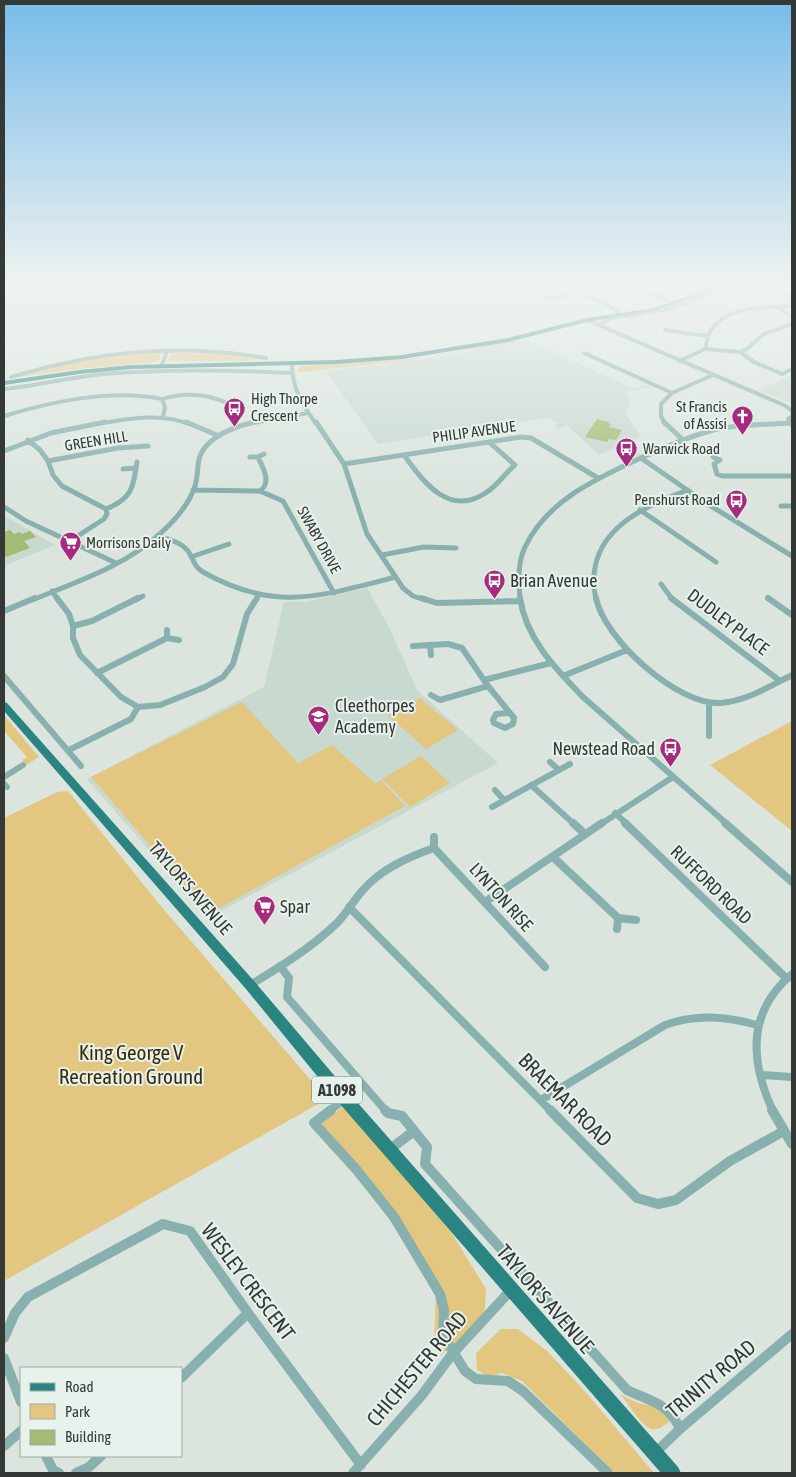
<svg xmlns="http://www.w3.org/2000/svg" width="796" height="1477" viewBox="0 0 796 1477" font-family="'Asap Condensed',sans-serif">
	<style>
		.built { fill: #c8d9cf }
		.green { fill: #e3c780 }
		.building { fill: #a4bb74 }
		.lines { fill: none; stroke-linecap: round; stroke-linejoin: round }
		.street-far4 { stroke: #87b0ae; stroke-width: 4 }
		.street-far3 { stroke: #87b0ae; stroke-width: 5 }
		.street-far2 { stroke: #87b0ae; stroke-width: 6 }
		.street-far1 { stroke: #87b0ae; stroke-width: 8 }
		.street { stroke: #87b0ae; stroke-width: 10 }
		.primary { fill: #298482; fill-rule: evenodd }
		.labels { text-anchor: middle; stroke-width: 4; stroke-linejoin: round; paint-order: stroke }
		.far-poi-label { font-size: 15px; fill: #353936; stroke: #e8f2ec; text-anchor: start }
		.far-street-label { font-size: 15px; fill: #353936; stroke: #e8f2ec }
		.shield { fill: #e8f2ec; stroke: #6b706d; stroke-width: 1 }
		.shield-label { font-size: 16px; font-weight: bold; fill: #353936 }
		.poi-label { font-size: 18px; fill: #353936; stroke: #e8f2ec; text-anchor: start }
		.street-label { font-size: 18px; fill: #353936; stroke: #e8f2ec }
		.near-park-label { font-size: 21px; fill: #382c0b; stroke: #e8f2ec }
		.near-street-label { font-size: 21px; fill: #353936; stroke: #e8f2ec }
	</style>
	<rect width="100%" height="100%" fill="#dbe5de"/>
	<path class="built" d="M528 340 632 388 649 385 651 387 624 393 630 400 626 415 641 436 625 444 641 455 637 457 620 445 599 455 567 425 558 429 555 427 557 423 548 418 378 444 326 371 446 356Z
		M792 375V404L759 390Z
		M4 516H5L55 545 4 566Z
		M367 588 389 627 417 690 498 763 208 918 87 779 264 687 284 602H305Z"/>
	<path class="green" d="M510 341H522L418 359 302 372H299L297 369 302 366 424 358Z
		M157 353H161L159 361 156 362 87 368 17 377 51 365 124 355Z
		M173 353 230 354 258 359 247 361H173L168 360 170 355Z
		M420 698 458 730 426 749 388 715Z
		M242 702 298 763 332 745 375 783 381 780 405 806 209 914 91 777Z
		M4 715 39 757 26 765 22 760 27 757 4 731Z
		M792 721V831L710 765Z
		M421 756 450 783 410 807 382 779Z
		M68 791 160 905 327 1099 4 1281V818L57 792Z
		M344 1106 451 1232 486 1289 485 1308 481 1323 441 1355 434 1343 436 1291 416 1257 372 1195 313 1129Z
		M501 1329H518L547 1351 583 1389 654 1473H614L522 1381 502 1373 488 1377 477 1370 476 1353Z
		M620 1394C626 1397 633 1401 639 1403 652 1407 666 1403 670 1421 665 1424 659 1431 652 1429 642 1427 627 1402 620 1394Z"/>
	<path class="building" d="M597 419 609 422 608 423 611 424 609 427 622 430 616 440 609 439 607 442 585 437Z
		M10 530 14 534 20 532 22 534 30 531 36 537 24 541 30 548 6 557 4 554V532Z"/>
	<g class="lines">
		<path class="street-far4" d="M592 285 616 294
			M687 285 706 292
			M637 290 674 304
			M575 291 610 306 619 314
			M780 291 792 298
			M655 296 668 292
			M547 298 556 299 592 285
			M777 307 792 317
			M587 320 786 406 792 411
			M598 325 612 318 664 310 740 285
			M665 330 707 336
			M705 349 740 352 754 362 782 374 792 369
			M740 352 747 349 764 334 792 324
			M584 353 672 393
			M679 361 705 349C707 343 707 336 711 330 728 305 766 308 792 306
			M292 363C292 389 302 403 316 424
			M162 365 167 351
			M11 377C98 351 177 343 266 358
			M4 389C42 385 78 375 117 373 175 369 234 370 292 373
			M162 399C185 392 205 393 227 403
			M4 416C54 401 110 389 162 399L165 407 163 417
			M97 424C127 419 160 412 189 424
			M248 424 308 413
			M665 424 661 416V404L672 393 713 375
			M781 424 789 423
			M791 424 788 419 792 416"/>
		<path class="street-far3" d="M186 422 219 436
			M316 422 344 464 367 534 403 588 413 596 425 600
			M664 422 683 440
			M790 422 792 425
			M28 440 40 450 48 461 53 475 62 486 106 509 107 514 104 519 70 541
			M4 451 51 433 105 422
			M404 455C424 483 450 518 487 492 498 485 505 473 515 465L489 442
			M250 457H258L264 454
			M258 457C263 468 272 482 260 491
			M713 457 720 460 714 464 717 474 722 476H792
			M641 458 706 503 792 556
			M48 461 118 448 148 446
			M344 464 521 437 531 438 598 478
			M123 469 136 468
			M193 490 260 491 283 501 334 593
			M781 506H792
			M4 507 26 521 116 563
			M106 509C132 499 133 488 137 462
			M640 510 716 562
			M157 536C168 539 181 542 188 551 194 559 193 566 203 572 275 613 321 596 396 577
			M382 555 424 547 456 548
			M191 557 229 544
			M661 584 673 600
			M52 591 58 600
			M768 598 770 600
			M32 600C77 582 128 565 163 531 176 519 188 505 194 489 198 479 197 469 199 459 205 437 234 427 254 422
			M136 600 143 596
			M256 600 258 596
			M520 600C519 582 517 564 525 547 547 500 598 478 643 457 666 447 689 436 714 430 738 424 764 425 789 423
			M596 600C582 536 637 508 688 490"/>
		<path class="street-far2" d="M57 598 69 614 73 626V638L80 655 121 697 138 707 160 705 205 687 223 677 233 664 247 614 257 598
			M421 598 437 603 520 601
			M520 598C526 639 556 669 583 697L727 824
			M596 598C604 639 678 706 721 703 747 701 770 686 792 675
			M671 598 780 681
			M768 598 792 615
			M4 611 35 598
			M73 626 92 621 138 598
			M167 630V638L179 640
			M430 645 431 655
			M413 646 448 644 462 648 488 686 514 718 513 724 505 728 494 723 493 720 496 714 508 713
			M97 673 167 638
			M4 676 81 766
			M563 676 627 650
			M484 680 551 663
			M431 695 440 700 488 686
			M709 703V736
			M69 750 131 719 138 707
			M550 762 559 770
			M4 777 23 765
			M4 784 7 787
			M531 785 574 824
			M495 790 504 800
			M492 807 570 764
			M615 813 627 824
			M601 824 673 777"/>
		<path class="street-far1" d="M573 823 585 834
			M625 823 787 979
			M725 823 792 882
			M434 837V848L545 967
			M553 857 618 918 636 920
			M485 902 602 823
			M349 907 551 1111
			M617 929 618 918
			M280 966 289 978 287 997 386 1111
			M250 985C280 967 311 948 337 923 347 913 353 901 363 890 381 869 408 857 434 848
			M761 1075 792 1077
			M541 1100 665 1025C696 1014 725 1016 757 1025
			M329 1111 345 1099
			M773 1111C750 1062 747 1012 792 974"/>
		<path class="street" d="M331 1110 314 1123 356 1169 394 1217 440 1294 444 1310 443 1335 465 1371 476 1379 508 1381 523 1391 608 1473
			M385 1110 388 1113 402 1116 427 1147 425 1164 627 1390C650 1401 669 1403 680 1429
			M550 1110 637 1198 658 1204 676 1200 730 1161 782 1132
			M772 1110 792 1144
			M389 1150 414 1131
			M4 1338 15 1313 28 1297 163 1224 190 1231 248 1313 361 1465
			M4 1358 21 1402
			M181 1378 248 1313
			M4 1446 21 1431
			M655 1453 680 1429 792 1334
			M46 1456 53 1470 59 1473
			M76 1473 89 1467 101 1456
			M353 1473 422 1395 453 1353 511 1290"/>
		<path class="primary" d="M722 285H730L654 311 587 322 508 342 402 359 336 364 132 369 79 374 4 385V381L79 370 132 365 336 360 402 355 508 338 587 318 653 308Z
			M4 702 7 703 254 981 350 1094 678 1467 681 1473H661L340 1104 246 989 4 711Z"/>
	</g>
	<linearGradient id="sky" x2="0" y2="1"><stop stop-color="#78bcea"/><stop offset="0.58" stop-color="#eff3f0"/><stop offset="1" stop-color="#eff3f0" stop-opacity="0"/></linearGradient>
	<rect width="796" height="492" fill="url(#sky)"/>
	<defs>
		<symbol id="bus-pin" viewBox="-11 -11 22 30"><path d="M0 17L-7.5 6A9.5 9.5 0 1 1 7.5 6Z" fill="#a62a7d" stroke="#e8f2ec"/><path d="M-5-6H5V4H4V6H2V4H-2V6H-4V4H-5ZM-3.5-4V0h7V-4ZM-3.5 1.2v1.5H-2V1.2ZM2 1.2v1.5H3.5V1.2Z" fill="#fff"/></symbol>
		<symbol id="church-pin" viewBox="-11 -11 22 30"><path d="M0 17L-7.5 6A9.5 9.5 0 1 1 7.5 6Z" fill="#a62a7d" stroke="#e8f2ec"/><path d="M-1.2-6h2.4v3.5h3.3v2.4h-3.3V6h-2.4V-.1h-3.3v-2.4h3.3Z" fill="#fff"/></symbol>
		<symbol id="supermarket-pin" viewBox="-11 -11 22 30"><path d="M0 17L-7.5 6A9.5 9.5 0 1 1 7.5 6Z" fill="#a62a7d" stroke="#e8f2ec"/><path d="M-6-5.5h2.5l.6 2H6L4.5 2H-2.5L-4.4-4H-6ZM-1.5 3.2a1.3 1.3 0 1 0 .1 0ZM3 3.2a1.3 1.3 0 1 0 .1 0Z" fill="#fff"/></symbol>
		<symbol id="school-pin" viewBox="-11 -11 22 30"><path d="M0 17L-7.5 6A9.5 9.5 0 1 1 7.5 6Z" fill="#a62a7d" stroke="#e8f2ec"/><path d="M0-5L7-2L0 1L-7-2ZM-4 1L0 2.5L4 1V4Q0 6-4 4Z" fill="#fff"/></symbol>
	</defs>
	<g fill-rule="evenodd">
		<use href="#bus-pin" x="222" y="396" width="25" height="34"/>
		<use href="#church-pin" x="730" y="404" width="25" height="34"/>
		<use href="#bus-pin" x="614" y="436" width="25" height="34"/>
		<use href="#bus-pin" x="724" y="488" width="25" height="34"/>
		<use href="#supermarket-pin" x="58" y="530" width="25" height="34"/>
		<use href="#bus-pin" x="482" y="568" width="25" height="34"/>
		<use href="#school-pin" x="306" y="704" width="25" height="34"/>
		<use href="#bus-pin" x="658" y="736" width="25" height="34"/>
		<use href="#supermarket-pin" x="252" y="894" width="25" height="34"/>
	</g>
	<g class="labels">
		<g class="far-poi-label">
			<text x="251" y="404">High Thorpe<tspan x="251" dy="17">Crescent</tspan></text>
			<text x="727" y="412" text-anchor="end">St Francis<tspan x="727" dy="17">of Assisi</tspan></text>
			<text x="643" y="454">Warwick Road</text>
			<text x="720" y="505" text-anchor="end">Penshurst Road</text>
			<text x="86" y="548">Morrisons Daily</text>
		</g>
		<g class="far-street-label">
			<text transform="translate(474 432) rotate(-8)" y="5">PHILIP AVENUE</text>
			<text transform="translate(96 441) rotate(-9)" y="5">GREEN HILL</text>
			<text transform="translate(319 540) rotate(61)" y="5">SWABY DRIVE</text>
		</g>
		<rect class="shield" x="312" y="1076.5" width="50" height="27" rx="4"/>
		<g class="shield-label">
			<text x="337" y="1096">A1098</text>
		</g>
		<g class="poi-label">
			<text x="510" y="587">Brian Avenue</text>
			<text x="335" y="712">Cleethorpes<tspan x="335" dy="21">Academy</tspan></text>
			<text x="655" y="755" text-anchor="end">Newstead Road</text>
			<text x="280" y="913">Spar</text>
		</g>
		<g class="street-label">
			<text transform="translate(728 622) rotate(37)" y="6">DUDLEY PLACE</text>
			<text transform="translate(711 885) rotate(44)" y="6">RUFFORD ROAD</text>
			<text transform="translate(190 888) rotate(49)" y="6">TAYLOR'S AVENUE</text>
			<text transform="translate(501 897) rotate(48)" y="6">LYNTON RISE</text>
		</g>
		<g class="near-park-label">
			<text x="131" y="1060">King George V<tspan x="131" dy="24">Recreation Ground</tspan></text>
		</g>
		<g class="near-street-label">
			<text transform="translate(565 1100) rotate(45)" y="7">BRAEMAR ROAD</text>
			<text transform="translate(248 1282) rotate(53)" y="7">WESLEY CRESCENT</text>
			<text transform="translate(545 1299) rotate(49)" y="7">TAYLOR'S AVENUE</text>
			<text transform="translate(417 1369) rotate(-50)" y="7">CHICHESTER ROAD</text>
			<text transform="translate(711 1379) rotate(-40)" y="7">TRINITY ROAD</text>
		</g>
	</g>
	<rect width="796" height="1477" fill="none" stroke="#353936" stroke-width="10"/>
	<rect x="20" y="1367" width="162" height="90" fill="#e8f2ec" stroke="#a0a8a3"/>
	<rect x="30" y="1383" width="25" height="8" fill="#298482" stroke="#a0a8a3"/>
	<text x="65" y="1392" font-size="15" fill="#353936">Road</text>
	<rect x="30" y="1404" width="25" height="15" fill="#e3c780" stroke="#a0a8a3"/>
	<text x="65" y="1417" font-size="15" fill="#353936">Park</text>
	<rect x="30" y="1430" width="25" height="15" fill="#a4bb74" stroke="#a0a8a3"/>
	<text x="65" y="1442" font-size="15" fill="#353936">Building</text>
</svg>
